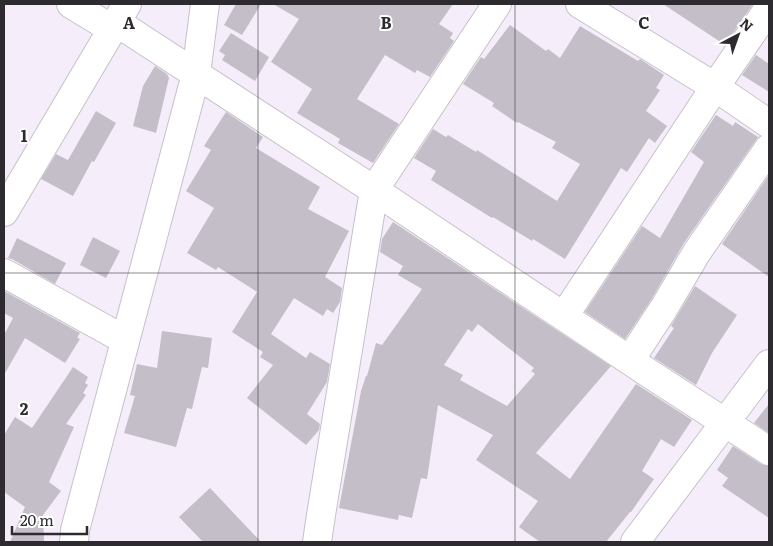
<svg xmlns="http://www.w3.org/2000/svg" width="773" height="546" viewBox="0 0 773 546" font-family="Literata,serif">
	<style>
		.building { fill: #c4bec9; fill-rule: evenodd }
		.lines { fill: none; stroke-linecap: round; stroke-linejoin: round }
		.minor-casing { stroke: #c6c0ca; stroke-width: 30 }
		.minor { stroke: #fff; stroke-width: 28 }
		.grid { fill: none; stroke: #2e2b30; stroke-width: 1; stroke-opacity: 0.55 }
		.grid-label { font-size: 16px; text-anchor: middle; font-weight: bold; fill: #2e2b30; stroke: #fff; stroke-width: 4; stroke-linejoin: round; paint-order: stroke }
	</style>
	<rect width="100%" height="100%" fill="#f5eefa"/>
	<path class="building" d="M236 4H261L242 35 224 25Z
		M273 4H453L439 24 453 33 450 38 454 41 430 77 417 70 415 73 385 55 357 99 399 124 373 163 338 143 340 139 297 113 312 89 271 62 299 19Z
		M663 4H753L725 45Z
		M510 25 546 51 548 49 560 58 580 26 638 61 640 59 664 75 656 88 660 90 646 111 667 126 655 143 649 138 627 172 621 168 565 259 533 239 532 241 493 217 492 218 431 180 436 171 414 158 433 129 446 137 448 135 476 152 477 150 557 201 580 164 552 148 556 142 518 122 517 123 492 106 494 103 463 84 481 57 484 59Z
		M231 33 269 57 255 81 222 60 225 55 219 51Z
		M756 55 769 64V92L742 75Z
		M155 66 167 74 169 78 156 133 133 126 143 86Z
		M96 111 116 123 94 162 92 161 73 196 41 179 56 154 68 160Z
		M226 112 263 137 256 148 320 187 308 209 349 231 325 277 342 288 340 302 333 313 327 309 323 316 294 298 271 334 306 358 310 352 330 364 327 382 307 414 320 424 319 430 306 445 247 398 273 365 260 357 263 352 232 332 257 292 218 267 216 270 187 253 214 208 186 191 211 150 204 146Z
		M716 115 733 126 735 122 758 137 684 243 651 300 625 339 585 312 642 226 660 238 704 162 691 152Z
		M769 175V277L722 244Z
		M393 222 611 366 536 453 570 479 636 384 692 420 674 447 661 439 642 471 654 479 631 512H630L606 542H540L519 527 538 501 476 460 493 435 438 405 427 479 421 478 412 518 399 515 398 520 339 508 361 391 366 376H367L376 343 382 345 422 289 398 275 403 266 380 252 382 239ZM478 324 534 368 531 371 535 374 507 406 460 380 463 375 444 365 468 329 472 332Z
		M93 237 120 251 106 278 80 265Z
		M17 238 66 263 55 284 12 259 8 258Z
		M695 286 737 315 712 353 696 385 654 358 674 328 671 326Z
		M4 291 80 333 77 338 80 339 65 363 25 338 4 375V335L13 318 4 313Z
		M162 331 212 338 208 368 202 367 192 409 187 408 176 447 124 433 135 396 130 395 137 364 157 368Z
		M73 367 88 377 85 383 88 385 83 393 86 395 66 424 74 427 49 482 61 491 43 515 44 542H10L25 507 4 492V435L15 417 32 428Z
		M769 404V433L754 423Z
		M733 446 761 464 769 466V518L722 486 728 478 717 470Z
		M210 488 261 542H203L179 517Z"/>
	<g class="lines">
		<defs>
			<path id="minor" d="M71 4 112 29
				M580 4 715 87 769 124
				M116 22 374 190 650 374 769 451
				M4 212 127 4
				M4 273 125 340
				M564 316 715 87 769 8
				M630 360 664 308 697 252 769 148
				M74 542 75 530 196 74 205 4
				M317 542 321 515 374 190 497 4
				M635 542 769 364"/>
		</defs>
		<use href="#minor" class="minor-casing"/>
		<use href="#minor" class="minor"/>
	</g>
	<path class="grid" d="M258 4V542M515 4V542M4 273H769"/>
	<g class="grid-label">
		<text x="129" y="29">A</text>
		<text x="386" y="29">B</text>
		<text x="644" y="29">C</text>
		<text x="24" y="142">1</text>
		<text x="24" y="415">2</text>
	</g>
	<rect width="773" height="546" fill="none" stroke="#2e2b30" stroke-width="10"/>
	<g transform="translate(738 35) rotate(41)" stroke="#ffffff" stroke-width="4" paint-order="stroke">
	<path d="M0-4L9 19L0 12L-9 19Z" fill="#2e2b30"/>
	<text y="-8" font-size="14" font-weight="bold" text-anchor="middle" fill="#2e2b30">N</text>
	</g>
	<path d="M12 526v8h75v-8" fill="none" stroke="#2e2b30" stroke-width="2.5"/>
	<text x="20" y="526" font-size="15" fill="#2e2b30" stroke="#ffffff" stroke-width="4" paint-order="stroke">20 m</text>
</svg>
